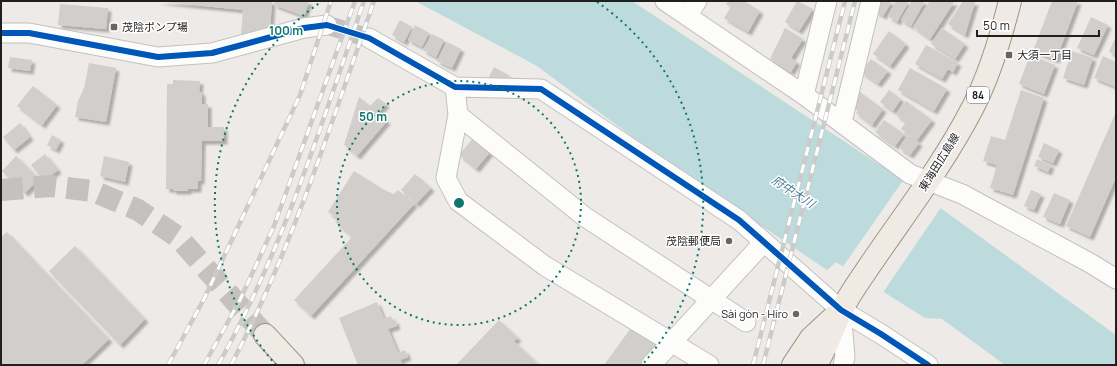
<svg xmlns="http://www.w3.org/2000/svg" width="1117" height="366" viewBox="0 0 1117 366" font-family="Manrope,'Noto Sans JP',sans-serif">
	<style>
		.water { fill: #bddbdd }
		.pier { fill: #edeae7 }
		.building { fill: #d2cecc; filter: url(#shadow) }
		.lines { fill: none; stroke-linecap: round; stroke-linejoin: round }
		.minor-tunnel { stroke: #c4c1bf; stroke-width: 19; stroke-dasharray: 19 10; stroke-linecap: butt }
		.major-tunnel { stroke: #c4c1bf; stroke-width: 22; stroke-dasharray: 22 11; stroke-linecap: butt }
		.minor-casing { stroke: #c3c1c0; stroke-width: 21 }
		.major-casing { stroke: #a19586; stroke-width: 24 }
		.minor { stroke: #fcfcfb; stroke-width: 19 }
		.major { stroke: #f0eae5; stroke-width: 22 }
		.rail-casing { stroke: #cbcbca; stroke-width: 4.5 }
		.rail { stroke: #fff; stroke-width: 3; stroke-dasharray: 9; stroke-linecap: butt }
		.cycleway-casing { stroke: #fff; stroke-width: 8 }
		.cycleway { stroke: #0057b8; stroke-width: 6 }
		.ring { fill: none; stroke: #0f766e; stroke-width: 2; stroke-dasharray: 2 4 }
		.poi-dot { fill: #676665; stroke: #fff; stroke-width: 1.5 }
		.labels { text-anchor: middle; stroke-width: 3; stroke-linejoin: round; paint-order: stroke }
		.shield { fill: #fff; stroke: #626262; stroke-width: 1 }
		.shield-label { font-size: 10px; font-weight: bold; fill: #1f1f1f }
		.poi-label { font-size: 11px; fill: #1f1f1f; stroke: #fff; text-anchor: start }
		.street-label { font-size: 11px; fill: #1f1f1f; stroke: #fff }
		.water-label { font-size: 12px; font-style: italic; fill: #4b7a99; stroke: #fff }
		.centre { fill: #0f766e; stroke: #fff; stroke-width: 2 }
		.ring-label { font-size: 12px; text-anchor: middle; font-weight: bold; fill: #0f766e; stroke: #fff; stroke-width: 3; stroke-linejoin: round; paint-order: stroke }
	</style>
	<defs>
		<filter id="shadow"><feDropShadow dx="3.5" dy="3.5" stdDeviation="1" flood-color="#0004"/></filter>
	</defs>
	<rect width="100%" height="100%" fill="#edeae7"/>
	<path class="water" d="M415 1H632L892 173 1116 335V365H1005L942 319 925 318 836 262 827 270 661 158 537 66Z"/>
	<path class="pier" d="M904 179 942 206 882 294 842 268Z"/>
	<path class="building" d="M156 1H272L270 30 247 36 241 35 243 10Z
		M275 1H309L304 16 274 5Z
		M728 1H744L760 11 748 32 724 18 731 7 726 4Z
		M797 1 813 9 799 31 785 22Z
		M878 1H892L883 16 875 11Z
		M896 1H909L897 22 888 16Z
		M912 1H925L911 26 901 20Z
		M930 1 954 2 930 39 913 27Z
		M963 1 975 2 965 35 948 24Z
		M1052 1H1078L1056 60 1033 51Z
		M60 4 108 8 106 29 58 25Z
		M1091 17 1108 25 1094 55 1077 48Z
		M400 20 412 27 404 42 392 35Z
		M415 25 429 33 422 47 408 40Z
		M785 28 803 39 791 58 797 62 791 72 770 59Z
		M942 28 965 44 955 59 931 44Z
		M889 31 906 44 890 66 873 54Z
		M432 34 444 40 436 57 423 50Z
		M1116 36V55L1109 52Z
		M447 42 461 49 452 68 437 61Z
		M926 45 958 63 953 72 948 69 942 79 915 64Z
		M1072 51 1093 58 1084 85 1063 78Z
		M1030 55 1055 65 1044 94 1019 84Z
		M1103 56 1116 62V87L1094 78Z
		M10 57 32 60 30 71 8 68Z
		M871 59 888 71 878 84 861 72Z
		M89 63 116 68 106 122 75 117 78 101 84 88Z
		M494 67 510 76 506 83 488 79Z
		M910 68 947 89 934 111 898 90Z
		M173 80 200 81 199 92H202V104H208V127H224V141H202L201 181H198V189H188V191H173V189H166L167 84H173Z
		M33 86 57 105 42 125 17 106Z
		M889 90 901 99 893 111 880 102Z
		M1021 90 1044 98 1013 195 990 188 997 165 983 161 991 136 1005 140Z
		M860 92 883 109 872 125 856 113 859 109 851 104Z
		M359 97 370 106 378 98 386 104 378 113 387 121 357 156 344 145Z
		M906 101 932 120 917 140 901 129 906 122 896 115Z
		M1116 112V177L1090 237 1066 226Z
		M884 120 904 134 895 146 875 132Z
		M20 123 30 137 14 150 3 137Z
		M52 135 61 140 56 150 47 145Z
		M908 135 919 143 910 155 899 148Z
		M473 138 490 152 476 169 459 155Z
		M1044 143 1059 150 1053 163 1038 157Z
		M45 154 58 170 44 181 31 165Z
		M16 156 39 179 25 193 2 171Z
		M104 156 129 162 125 182 100 176Z
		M1037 159 1051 165 1048 172 1034 166Z
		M354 171 386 191 394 194 398 190 414 204 311 316 294 300 352 237 335 222 338 219 328 212Z
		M415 174 431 188 416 204 401 190Z
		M1031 190 1041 194 1034 210 1024 206Z
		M1054 193 1070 200 1060 224 1043 217Z
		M7 232 109 339 82 365H1V237Z
		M75 246 145 319 120 345 49 271Z
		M377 302 384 319 391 316 393 321 395 320 397 326 388 329 398 353 405 350 408 357 400 360 403 365H358L339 318Z
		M499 320 518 338 514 341 539 365H456Z
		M633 325 657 344 641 365H604Z"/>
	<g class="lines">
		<path class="minor-tunnel" d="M327 25 369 38"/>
		<path class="major-tunnel" d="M1 190 50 186 93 191 138 210 178 237 265 335"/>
		<defs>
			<path id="minor" d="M665 1 804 95 910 174 962 194 1090 263 1116 279
				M687 16 697 1
				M1 33H29L158 57 212 53 304 28 327 25
				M369 38 455 87 541 89 739 220 841 310 881 334 928 365
				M455 87 458 115 585 217 746 322
				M804 95 827 1
				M458 115 446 178 458 201 545 266 709 365
				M842 122 871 1
				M841 310 845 357 843 365
				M651 365 764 242"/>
			<path id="major" d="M265 335 293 365
				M793 365 811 338 837 314
				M816 365C830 342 837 315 852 292 892 230 939 173 973 107 990 74 1001 37 1010 1"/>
		</defs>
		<use href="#minor" class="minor-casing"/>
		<use href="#major" class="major-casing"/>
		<use href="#minor" class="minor"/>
		<use href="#major" class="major"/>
		<defs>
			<path id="rail" d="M168 365 204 299 300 95 331 1
				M204 365 240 300 274 226 355 1
				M218 365C283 250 321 125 364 1
				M231 365C292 249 331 124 374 1
				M753 365 845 1
				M763 365 855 1"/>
		</defs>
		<use href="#rail" class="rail-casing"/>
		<use href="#rail" class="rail"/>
		<defs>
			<path id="cycleway" d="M1 33H29L158 57 212 53 304 28 327 25 369 38 455 87 541 89 739 220 841 310 881 334 928 365"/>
		</defs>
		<use href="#cycleway" class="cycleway-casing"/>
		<use href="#cycleway" class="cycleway"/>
	</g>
	<g class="ring">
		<circle cx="459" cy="203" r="122"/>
		<path d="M276 365A244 244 0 0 1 321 2M597 2A244 244 0 0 1 642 365"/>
	</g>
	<g class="poi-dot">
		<rect x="110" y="23" width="8" height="8" rx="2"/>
		<rect x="1005" y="51" width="8" height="8" rx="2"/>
		<circle cx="729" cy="241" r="4"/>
		<circle cx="796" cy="314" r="4"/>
	</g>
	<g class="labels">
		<rect class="shield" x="967" y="87" width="22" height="16" rx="3"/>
		<g class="shield-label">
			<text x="978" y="99">84</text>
		</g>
		<g class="poi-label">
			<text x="122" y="31">茂陰ポンプ場</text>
			<text x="1017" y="59">大須一丁目</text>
			<text x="721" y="245" text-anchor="end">茂陰郵便局</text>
			<text x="788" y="318" text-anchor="end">Sài gòn - Hiro</text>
		</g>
		<g class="street-label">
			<text transform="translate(939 162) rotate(-58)" y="4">東海田広島線</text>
		</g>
		<g class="water-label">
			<text transform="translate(793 192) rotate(33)" y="4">府中大川</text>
		</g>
	</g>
	<circle cx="459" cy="203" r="6" class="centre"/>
	<g class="ring-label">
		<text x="286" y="35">100 m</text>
		<text x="373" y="121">50 m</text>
	</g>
	<rect width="1117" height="366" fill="none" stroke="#1f1f1f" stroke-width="4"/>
	<path d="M977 30v6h122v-6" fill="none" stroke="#1f1f1f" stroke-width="2"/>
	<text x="983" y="30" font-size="12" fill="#1f1f1f" stroke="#ffffff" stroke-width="3" paint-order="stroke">50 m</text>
</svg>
